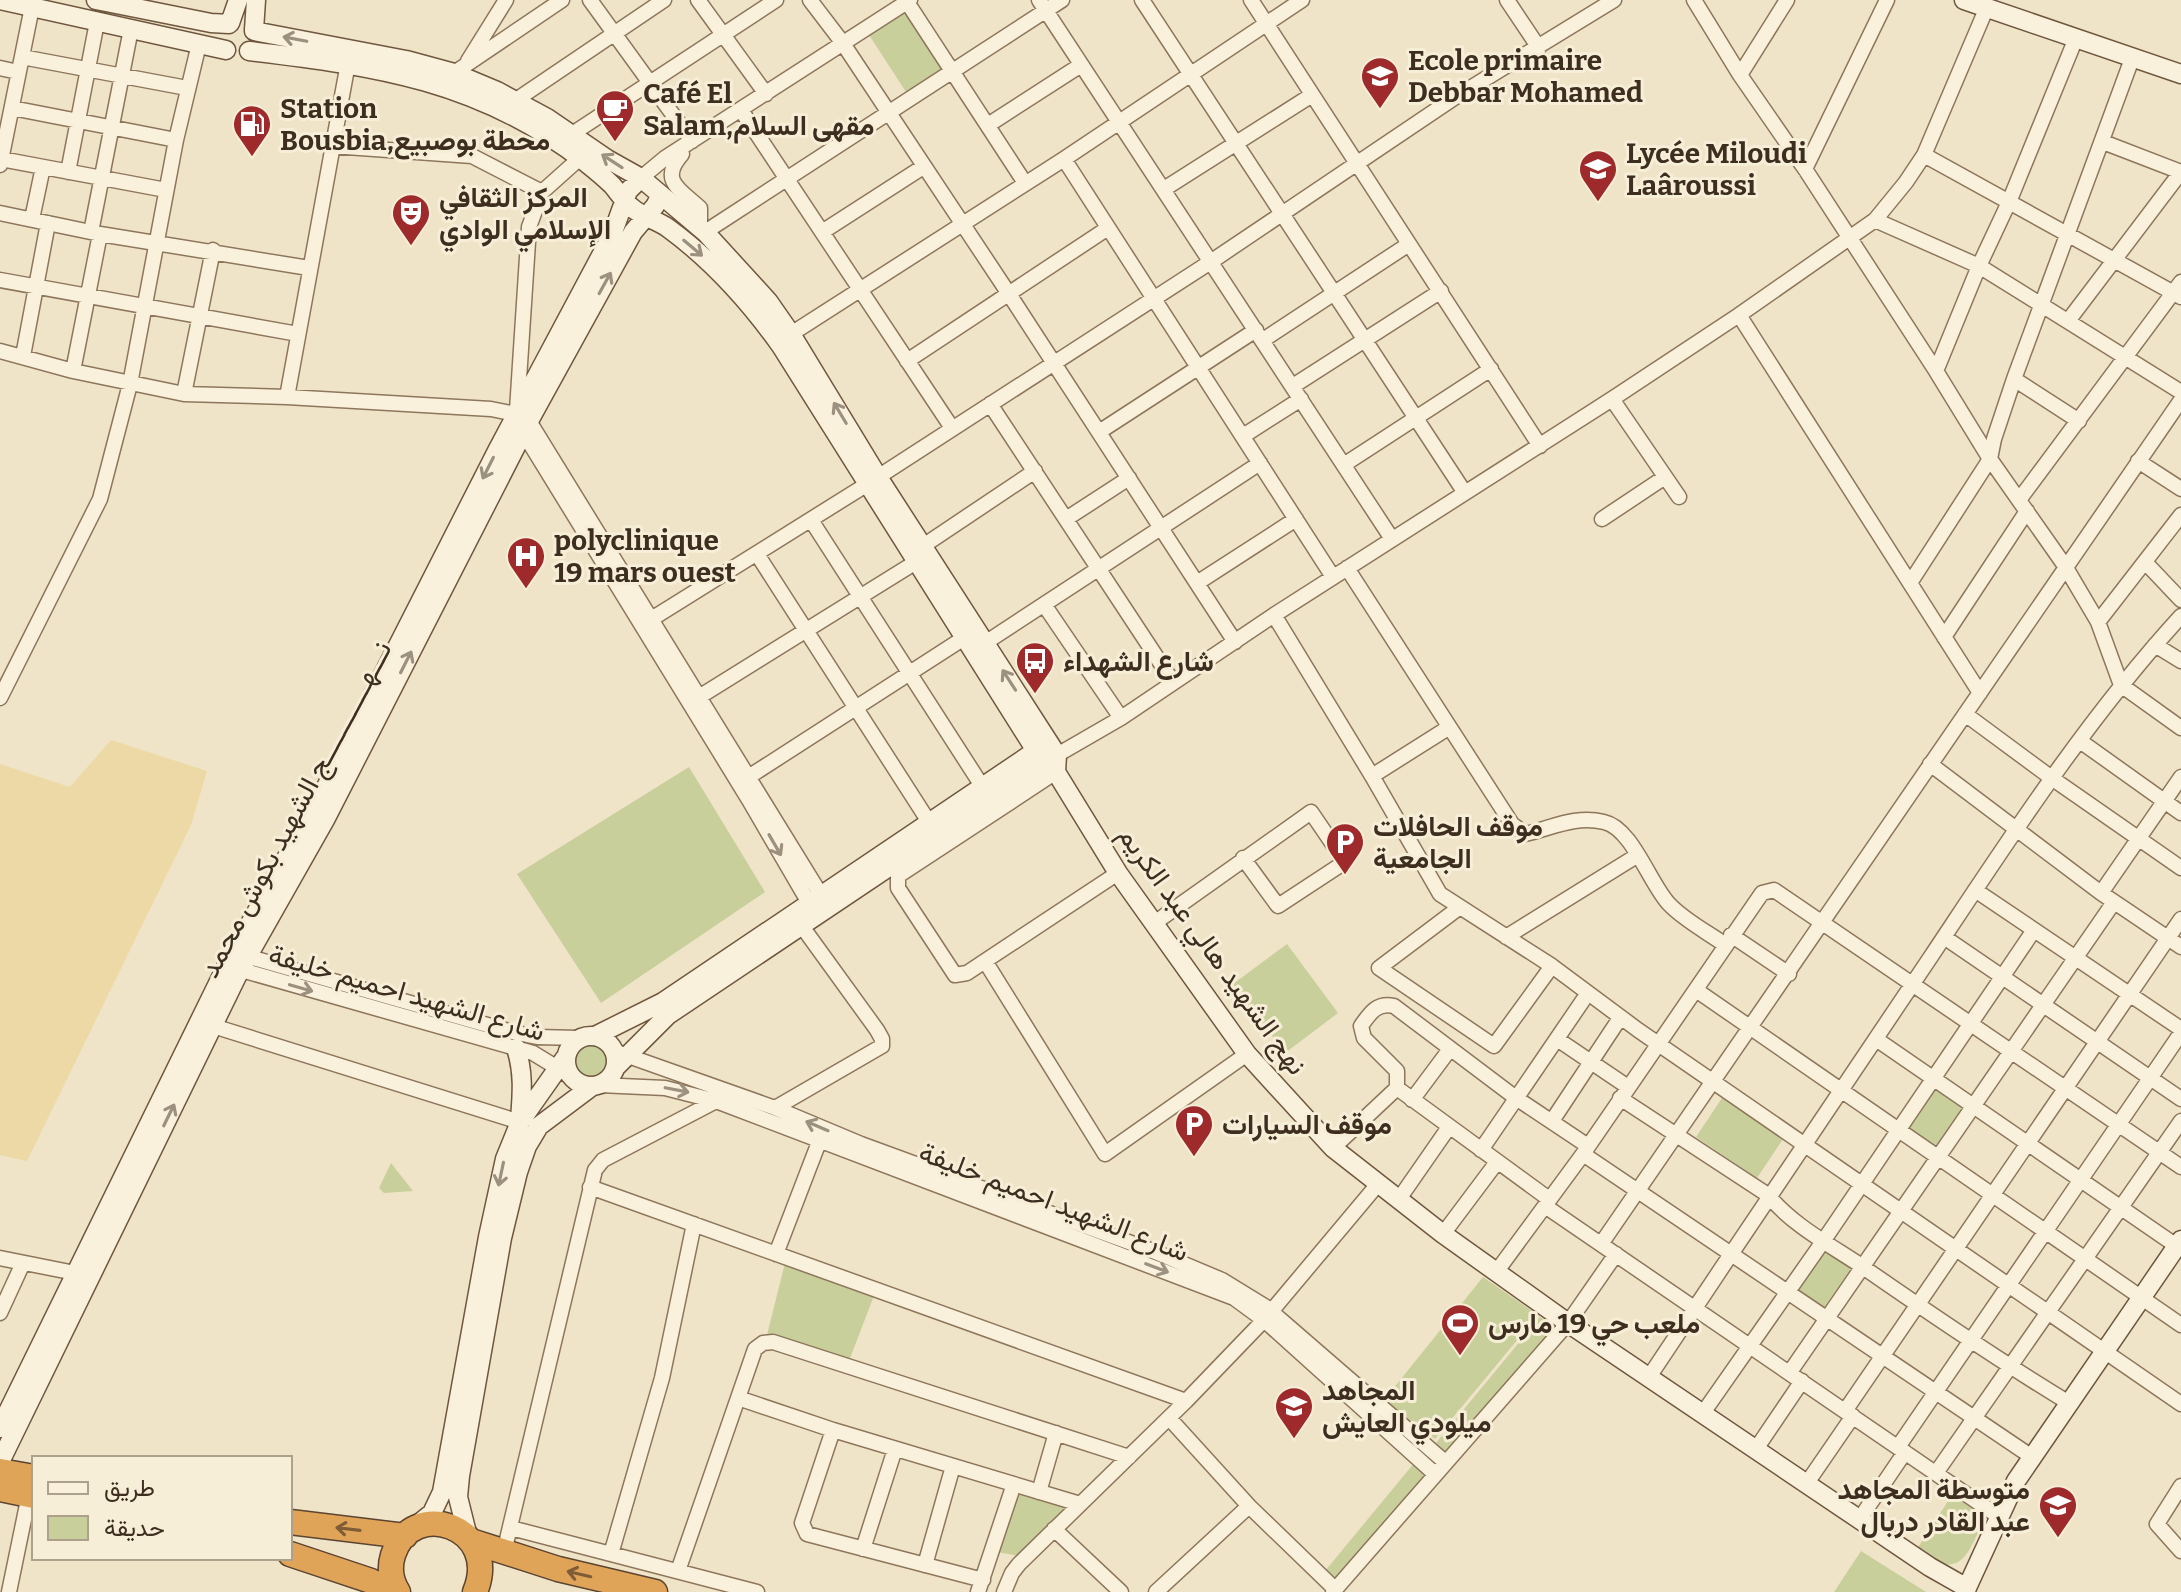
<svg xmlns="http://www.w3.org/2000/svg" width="2181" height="1592" viewBox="0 0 2181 1592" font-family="Bitter,Vazirmatn,serif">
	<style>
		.green { fill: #c9cf9b }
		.sand { fill: #ecd9a5 }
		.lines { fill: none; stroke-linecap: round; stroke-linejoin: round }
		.street-casing { stroke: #8d765c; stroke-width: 17 }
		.secondary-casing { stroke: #6f573f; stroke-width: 21 }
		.highway-casing { stroke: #5b4430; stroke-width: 27 }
		.street { stroke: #faf1dc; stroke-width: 14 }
		.secondary { stroke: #faf1dc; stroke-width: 18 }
		.highway { stroke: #e0a458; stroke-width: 24 }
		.oneway { stroke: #9c907e }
		.oneway2 { stroke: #7e5d36 }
		.labels { text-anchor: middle; stroke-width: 6; stroke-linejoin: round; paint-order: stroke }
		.poi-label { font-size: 28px; font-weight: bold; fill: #3d2e20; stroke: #f7eed8; text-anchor: start }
		.street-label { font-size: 28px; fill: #3d2e20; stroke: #f7eed8 }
	</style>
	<rect width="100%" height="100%" fill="#f0e4c8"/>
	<path class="green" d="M905 12 942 69 906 92 869 35Z
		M689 767 765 892 601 1003 517 874Z
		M1287 944 1338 1013 1285 1053 1233 984Z
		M573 1062a17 17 0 1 1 34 0a17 17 0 1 1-34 0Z
		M1935 1088 1963 1106 1935 1147 1908 1129Z
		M1722 1098 1783 1139 1757 1178 1696 1137Z
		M391 1163 413 1191 384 1193 379 1188Z
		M1825 1249 1852 1267 1824 1307 1798 1289Z
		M785 1263 875 1293 849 1361 767 1335Z
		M1483 1277 1538 1315 1435 1439 1384 1400Z
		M1540 1317 1557 1329 1449 1454 1436 1443Z
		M1415 1462 1430 1475 1339 1582 1325 1571Z
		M1016 1488 1071 1504 1025 1557 992 1551Z
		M1952 1495 1985 1517C1966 1558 1962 1580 1915 1552Z
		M1861 1551 1926 1592H1834Z"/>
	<path class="sand" d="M111 740 207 771 191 825 27 1161 0 1155V764L70 787Z"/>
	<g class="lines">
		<defs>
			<path id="street" d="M590 0 692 141
				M698 0 766 94
				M810 0 842 42 1009 294 1235 642
				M1039 0 1392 539
				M1142 0 1465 493
				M1251 0 1540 446
				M1507 0 1539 48
				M1694 0 1740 75 1805 169 1936 371 1990 459 2065 566 2098 622 2121 685 2181 728
				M907 2 1025 183
				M22 57 187 88
				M468 61 506 0
				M0 68 18 72
				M454 73 562 0
				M1740 75 1787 0
				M516 100 664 0
				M12 108 176 140
				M741 110 952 428
				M988 125 1081 65
				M572 134 776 0
				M2103 142 2181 172
				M332 146 472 156 542 192
				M682 154C659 180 679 189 700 208V229
				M1924 155 2181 297
				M1 159 166 190
				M1064 159 1333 577
				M0 165 32 7
				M1805 169 1887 0
				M68 172 97 22
				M641 178 665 158 910 0
				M1164 189 1312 95
				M0 213 100 234 309 268
				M32 219 43 167
				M1875 220 1979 266 2181 392
				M91 232 131 29
				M705 232 1062 0
				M822 232 923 167
				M0 280 298 334
				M1739 315 1980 693
				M2068 321 2181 172
				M791 334 1064 159 1302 0
				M1263 340 1409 244
				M0 351 73 371 184 394 287 397 348 63
				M23 356 48 223
				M907 361 1108 228
				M73 371 100 234
				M1936 371 1979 266 2009 202 2076 38
				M2014 379 2079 421
				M1293 386 1441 291
				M184 394 213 250
				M287 397 491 409 516 414 529 421 821 895
				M1612 399 1679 497
				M990 404 1173 682
				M517 410 529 227 542 192 580 158
				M518 429 523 432 749 800 809 903
				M1099 432 1256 330
				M1243 436 1301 399
				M2138 461 2181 489
				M1345 464 1491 369
				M878 477 1212 261 1454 98 1614 0
				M2019 500 2181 282
				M1066 519 1129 478
				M1602 519 1665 477
				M811 520 982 786
				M923 546 1035 471
				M757 554 929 822
				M2145 562 2181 600
				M1347 568 1512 824 1525 834C1552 828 1575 815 1604 822 1632 828 1650 884 1669 904 1684 920 1707 932 1724 944
				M1197 583 1296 519
				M1910 583 1990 459 1994 439 2014 379 2133 56
				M1045 606 1121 718
				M1274 615 1372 776 1440 894 1552 966 1638 1030 2181 1404
				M2098 622 2181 515
				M645 623 866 485
				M1944 637 2027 511
				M985 643 1260 463
				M2155 645 2181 661
				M699 697 916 562
				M0 698 100 499 130 384 176 140 199 44
				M1965 714 2053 779 2181 868
				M2080 741 2181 813
				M1057 755 1121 718 1274 615 1612 399 1739 315 1875 220 1906 182 1924 155 1987 7
				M1930 764 2101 893 2181 947
				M750 776 964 638
				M1372 776 1448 728
				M1118 873 985 961 1105 1154 1247 1054
				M1975 890 2181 1029
				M2101 893 2181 777
				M1460 907 1379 968 1494 1046 1552 966
				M1153 924 1311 812 1345 862 1278 906 1243 858
				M1731 935 1789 974
				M1506 937 1638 855
				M1944 937 2181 1099
				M239 954 512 1032 537 1037 579 1038
				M985 961 967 973 955 975 898 888V876L1056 772
				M231 967 533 1053 569 1075
				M1696 990 2181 1325
				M213 1026 520 1122
				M1557 1039 1628 1087
				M1876 1039 2181 1249
				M614 1051 775 1108 861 1144 1153 1251 1222 1280 1266 1307 1445 1462
				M599 1085 665 1088 716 1101 1234 1298 1264 1320 1435 1474
				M1397 1088 1549 1199
				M1620 1098 1768 1195C1791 1224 1830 1245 1860 1265 1929 1313 1998 1360 2069 1403
				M1412 1100 1450 1049
				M775 1108 882 1046V1039L877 1030 801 925
				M1552 1121 1620 1018
				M1333 1148 1397 1088V1071L1364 1038 1361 1026C1370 1013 1377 1002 1394 1006L1516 1098 1588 1146
				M1481 1150 1588 993
				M1583 1154 2032 1457
				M590 1187 1186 1401
				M1399 1199 1449 1127
				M1545 1206 1998 1516
				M1443 1234 1497 1162
				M1601 1244 2181 400
				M776 1254 819 1142
				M0 1258 75 1273
				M1497 1271 1583 1154 1762 893 1774 890 2181 1167
				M0 1313 23 1263
				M1790 1372 2114 902
				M1649 1377C1742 1237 1836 1098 1930 958 2008 841 2085 721 2181 616
				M738 1398 833 1430 1080 1504
				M1845 1411 2181 919
				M1703 1413 1824 1240 2034 930
				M1169 1418 1249 1506 1335 1589
				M833 1430 802 1523 807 1534 983 1580
				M1898 1447 2181 1033
				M1756 1449 1802 1381
				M1936 1473 2181 1121
				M1807 1483 1853 1416
				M2181 1486 2157 1524 2181 1551
				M1039 1492 1056 1433
				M1859 1520 1905 1452
				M511 1528 757 1592
				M1054 1529 1121 1592
				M863 1549 895 1449
				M504 1552 595 1170 603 1160 716 1101
				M611 1554 662 1378 694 1224
				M925 1565 953 1466
				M678 1571 755 1349 763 1343 773 1342 1129 1457
				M9 1592 29 1495
				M978 1592 1014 1484
				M1004 1592 1012 1573 1019 1564 1186 1401 1264 1320 1378 1184
				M1156 1592 1249 1506
				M1333 1592 1568 1323 1616 1254"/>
			<path id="secondary" d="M0 0 226 50
				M96 0 211 23 229 24
				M1964 0 2181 74
				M230 23 238 0
				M254 30 256 0
				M254 31 406 60 454 73 497 91 547 118 607 159 641 178 705 232 768 301 791 334 878 477 1057 755 1056 772
				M249 51C376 66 480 81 584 161 594 169 603 176 612 185 618 192 624 201 631 207 642 217 657 220 668 228 713 261 749 301 781 346L1043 762 1056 772 1118 873 1247 1054 1333 1148 1443 1234 1568 1323 1930 1567 1967 1588
				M566 1061a25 25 0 1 1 50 0a25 25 0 1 1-50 0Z
				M595 1036 663 1002 1046 744
				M516 1048C524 1073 522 1094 520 1120
				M616 1067 668 1015 1053 757
				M0 1428 227 965 327 785 498 449 612 235 628 191 641 178
				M0 1462 240 970 326 818 529 421 633 232 655 206 661 195
				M416 1526 432 1513 442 1492 488 1237 505 1159 520 1122 565 1058
				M468 1537 458 1497 460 1476 502 1238 518 1172 527 1146 539 1126 591 1087
				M1965 1592 2016 1481 2181 1240"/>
			<path id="highway" d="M0 1471 34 1477
				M0 1489 34 1496
				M290 1522 405 1536
				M471 1541 558 1569 655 1592
				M290 1554 371 1581 391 1592
				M398 1592C391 1581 389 1568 393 1555 412 1496 502 1527 475 1592"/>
		</defs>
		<use href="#street" class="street-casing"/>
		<use href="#secondary" class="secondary-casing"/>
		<use href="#highway" class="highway-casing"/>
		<use href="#street" class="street"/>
		<use href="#secondary" class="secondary"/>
		<use href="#highway" class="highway"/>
	</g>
	<defs><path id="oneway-shaft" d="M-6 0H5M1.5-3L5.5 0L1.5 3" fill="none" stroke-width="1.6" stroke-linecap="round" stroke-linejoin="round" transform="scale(2)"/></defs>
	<g class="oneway">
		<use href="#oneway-shaft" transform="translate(295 39) rotate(-169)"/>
		<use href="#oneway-shaft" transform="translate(612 161) rotate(-147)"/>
		<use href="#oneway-shaft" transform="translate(693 248) rotate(40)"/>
		<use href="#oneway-shaft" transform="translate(605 283) rotate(-61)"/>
		<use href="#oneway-shaft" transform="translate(840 413) rotate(-121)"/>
		<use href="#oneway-shaft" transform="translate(488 468) rotate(117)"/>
		<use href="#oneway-shaft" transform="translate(406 662) rotate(-63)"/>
		<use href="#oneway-shaft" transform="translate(1009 680) rotate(-123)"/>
		<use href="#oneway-shaft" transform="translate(775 845) rotate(60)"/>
		<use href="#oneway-shaft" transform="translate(301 988) rotate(16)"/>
		<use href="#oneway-shaft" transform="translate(677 1090) rotate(11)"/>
		<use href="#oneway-shaft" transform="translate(169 1115) rotate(-64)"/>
		<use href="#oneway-shaft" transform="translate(817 1126) rotate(-157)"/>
		<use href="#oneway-shaft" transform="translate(501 1174) rotate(102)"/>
		<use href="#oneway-shaft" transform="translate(1157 1268) rotate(21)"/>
	</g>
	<g class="oneway2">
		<use href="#oneway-shaft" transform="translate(348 1529) rotate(-173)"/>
		<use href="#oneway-shaft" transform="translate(579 1574) rotate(-167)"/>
	</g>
	<defs>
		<symbol id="school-pin" viewBox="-11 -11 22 30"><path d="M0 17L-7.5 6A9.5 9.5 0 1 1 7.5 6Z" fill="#9e2a2b" stroke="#f7eed8"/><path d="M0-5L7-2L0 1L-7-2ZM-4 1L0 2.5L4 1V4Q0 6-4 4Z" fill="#fff"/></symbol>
		<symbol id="cafe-pin" viewBox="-11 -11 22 30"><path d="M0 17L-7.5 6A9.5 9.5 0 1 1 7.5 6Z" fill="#9e2a2b" stroke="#f7eed8"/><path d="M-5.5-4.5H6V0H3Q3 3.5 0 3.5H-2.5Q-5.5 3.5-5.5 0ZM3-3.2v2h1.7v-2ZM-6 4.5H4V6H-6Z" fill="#fff"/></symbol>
		<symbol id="fuel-pin" viewBox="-11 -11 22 30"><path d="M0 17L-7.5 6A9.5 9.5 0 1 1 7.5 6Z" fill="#9e2a2b" stroke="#f7eed8"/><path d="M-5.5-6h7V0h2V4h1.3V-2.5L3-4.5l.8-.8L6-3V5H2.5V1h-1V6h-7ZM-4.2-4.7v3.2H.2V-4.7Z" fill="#fff"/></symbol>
		<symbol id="theatre-pin" viewBox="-11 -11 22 30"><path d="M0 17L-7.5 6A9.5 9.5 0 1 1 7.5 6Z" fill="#9e2a2b" stroke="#f7eed8"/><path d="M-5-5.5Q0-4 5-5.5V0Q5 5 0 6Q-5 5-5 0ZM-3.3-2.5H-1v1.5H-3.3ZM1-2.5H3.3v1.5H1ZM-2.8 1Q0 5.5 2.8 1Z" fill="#fff"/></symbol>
		<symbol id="hospital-pin" viewBox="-11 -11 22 30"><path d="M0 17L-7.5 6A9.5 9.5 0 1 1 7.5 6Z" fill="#9e2a2b" stroke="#f7eed8"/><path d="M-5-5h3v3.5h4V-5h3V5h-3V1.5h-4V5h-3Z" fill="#fff"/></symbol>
		<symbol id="bus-pin" viewBox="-11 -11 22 30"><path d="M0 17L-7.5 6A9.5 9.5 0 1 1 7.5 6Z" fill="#9e2a2b" stroke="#f7eed8"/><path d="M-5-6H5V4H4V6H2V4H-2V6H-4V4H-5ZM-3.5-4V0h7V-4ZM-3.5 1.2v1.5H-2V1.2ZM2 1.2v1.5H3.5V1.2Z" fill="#fff"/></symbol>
		<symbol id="parking-pin" viewBox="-11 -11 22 30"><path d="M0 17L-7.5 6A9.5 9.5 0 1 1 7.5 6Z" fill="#9e2a2b" stroke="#f7eed8"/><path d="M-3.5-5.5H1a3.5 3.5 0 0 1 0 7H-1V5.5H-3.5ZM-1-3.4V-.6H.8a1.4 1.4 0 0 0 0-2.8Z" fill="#fff"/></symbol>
		<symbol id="stadium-pin" viewBox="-11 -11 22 30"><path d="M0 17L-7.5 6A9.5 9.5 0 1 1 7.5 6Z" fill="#9e2a2b" stroke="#f7eed8"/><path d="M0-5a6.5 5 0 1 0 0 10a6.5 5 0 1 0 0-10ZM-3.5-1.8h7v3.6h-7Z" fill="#fff"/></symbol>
	</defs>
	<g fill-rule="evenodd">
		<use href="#school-pin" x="1358" y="54" width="44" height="60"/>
		<use href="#cafe-pin" x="593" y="87" width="44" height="60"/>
		<use href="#fuel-pin" x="230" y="102" width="44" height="60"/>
		<use href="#school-pin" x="1576" y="147" width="44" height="60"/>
		<use href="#theatre-pin" x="389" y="191" width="44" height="60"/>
		<use href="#hospital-pin" x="504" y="534" width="44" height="60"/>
		<use href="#bus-pin" x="1013" y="639" width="44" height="60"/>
		<use href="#parking-pin" x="1323" y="820" width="44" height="60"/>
		<use href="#parking-pin" x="1172" y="1102" width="44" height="60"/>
		<use href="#stadium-pin" x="1438" y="1301" width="44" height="60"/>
		<use href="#school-pin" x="1272" y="1384" width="44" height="60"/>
		<use href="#school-pin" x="2036" y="1483" width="44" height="60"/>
	</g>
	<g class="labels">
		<g class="poi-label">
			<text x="1408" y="70">Ecole primaire<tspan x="1408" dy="32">Debbar Mohamed</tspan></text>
			<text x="643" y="103">Café El<tspan x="643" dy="32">Salam,مقهى السلام</tspan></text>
			<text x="280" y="118">Station<tspan x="280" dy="32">Bousbia,محطة بوصبيع</tspan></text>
			<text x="1626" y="163">Lycée Miloudi<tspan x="1626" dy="32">Laâroussi</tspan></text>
			<text x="439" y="207">المركز الثقافي<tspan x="439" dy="32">الإسلامي الوادي</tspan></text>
			<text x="554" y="550">polyclinique<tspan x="554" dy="32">19 mars ouest</tspan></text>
			<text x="1063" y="671">شارع الشهداء</text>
			<text x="1373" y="836">موقف الحافلات<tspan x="1373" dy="32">الجامعية</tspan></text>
			<text x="1222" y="1134">موقف السيارات</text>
			<text x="1488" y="1333">ملعب حي 19 مارس</text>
			<text x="1322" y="1400">المجاهد<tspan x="1322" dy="32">ميلودي العايش</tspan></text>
			<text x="2030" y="1499" text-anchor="end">متوسطة المجاهد<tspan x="2030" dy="32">عبد القادر دربال</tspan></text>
		</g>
		<g class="street-label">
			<text transform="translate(295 809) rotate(-62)" y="10">نـــهـــــــــــج الشهيد بكوش محمد</text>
			<text transform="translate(1213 950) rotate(54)" y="10">نهج الشهيد هالي عبد الكريم</text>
			<text transform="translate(407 992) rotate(16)" y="10">شارع الشهيد احميم خليفة</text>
			<text transform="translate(1054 1201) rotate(21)" y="10">شارع الشهيد احميم خليفة</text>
		</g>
	</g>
	<rect x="32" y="1456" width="260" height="104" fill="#f7eed8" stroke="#ada18e" stroke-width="2"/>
	<rect x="48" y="1482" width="40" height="12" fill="#faf1dc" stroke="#ada18e" stroke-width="2"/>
	<text x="104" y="1496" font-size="24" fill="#3d2e20">طريق</text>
	<rect x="48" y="1516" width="40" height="24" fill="#c9cf9b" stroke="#ada18e" stroke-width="2"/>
	<text x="104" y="1536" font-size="24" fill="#3d2e20">حديقة</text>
</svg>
